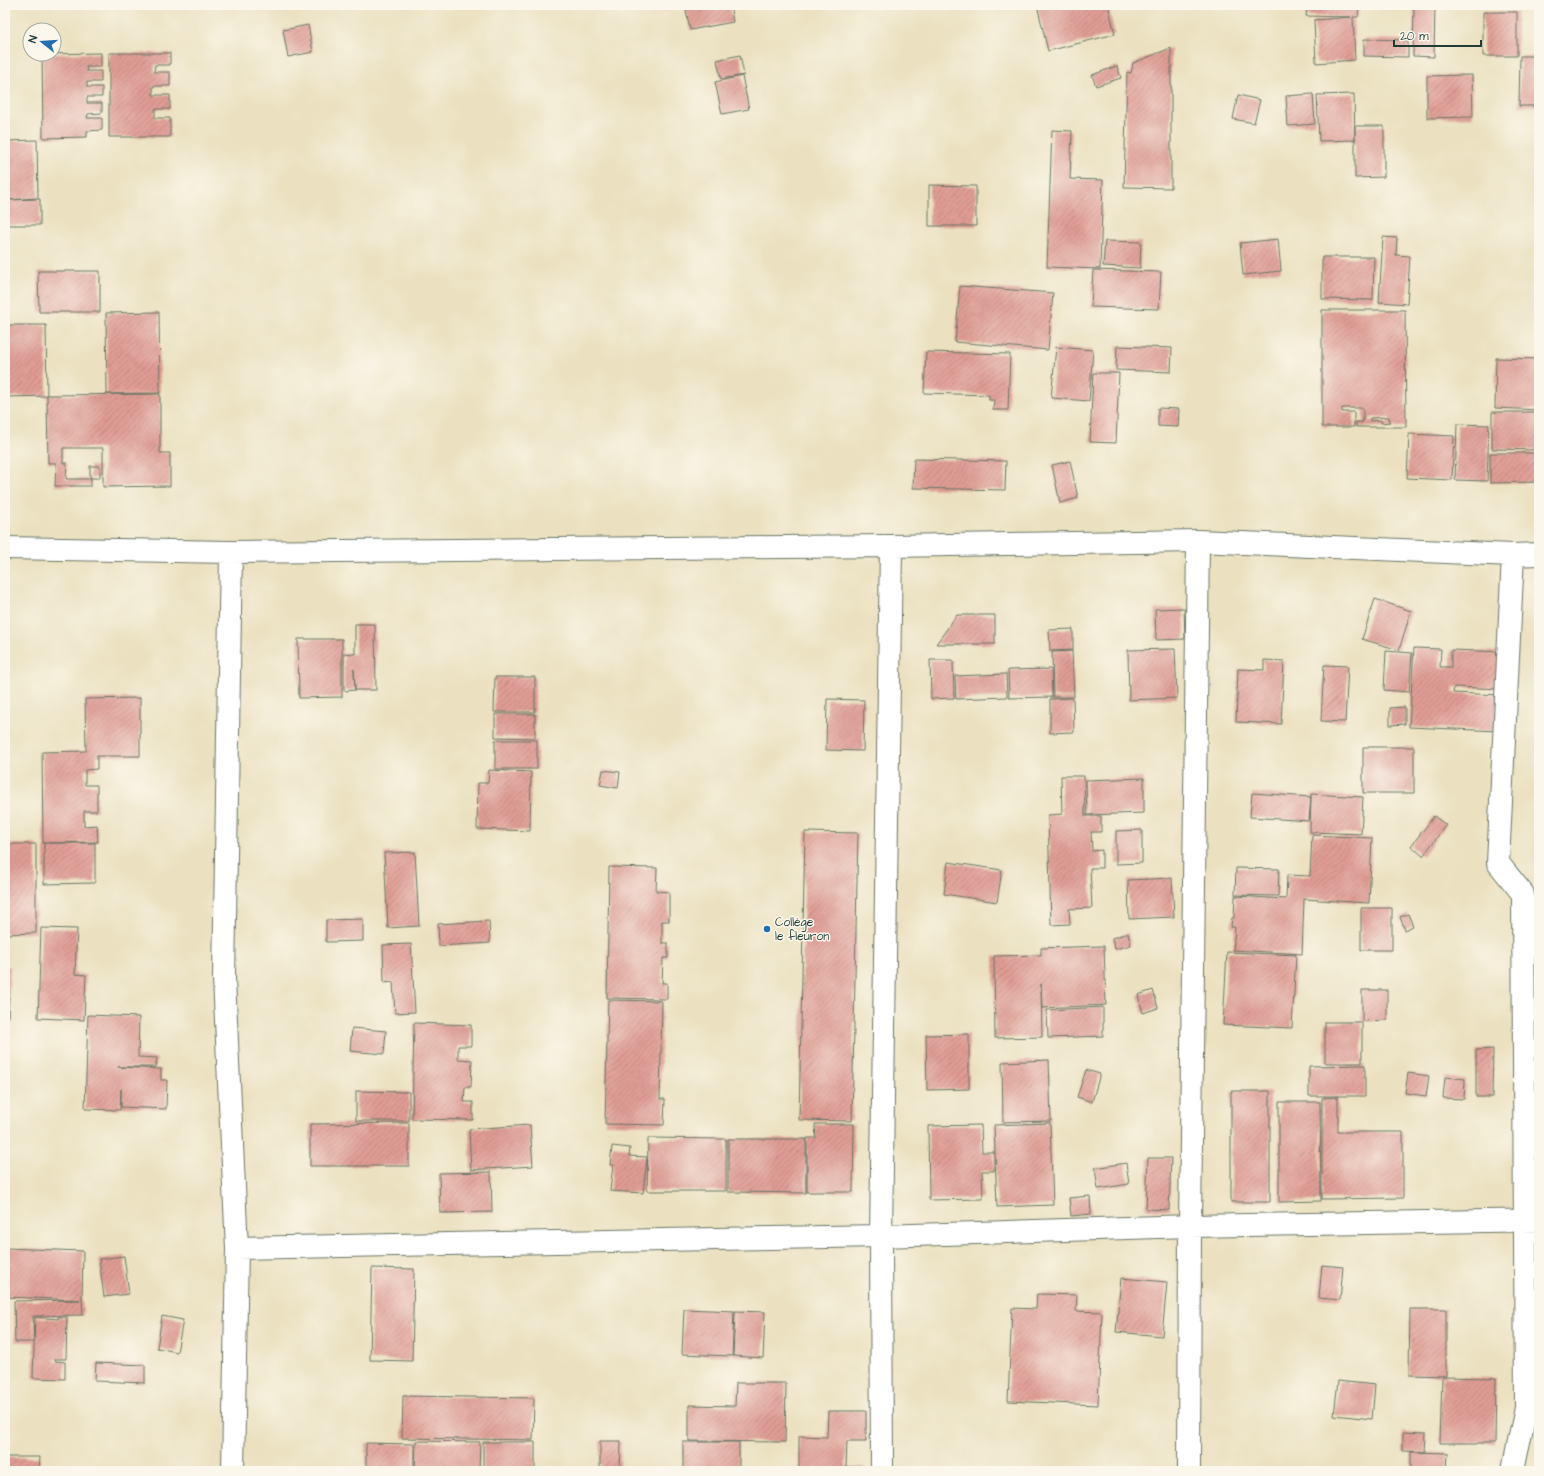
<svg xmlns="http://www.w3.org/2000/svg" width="1544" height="1476" viewBox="0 0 1544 1476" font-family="'Architects Daughter',sans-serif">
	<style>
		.building { fill: url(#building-hatch); fill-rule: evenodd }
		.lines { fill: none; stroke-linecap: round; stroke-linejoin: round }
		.street-casing { stroke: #667665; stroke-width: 24 }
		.street { stroke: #fff; stroke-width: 22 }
		.poi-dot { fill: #1f6fb2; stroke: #fbf7ec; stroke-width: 1.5 }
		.labels { text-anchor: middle; stroke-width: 3; stroke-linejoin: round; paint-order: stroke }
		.poi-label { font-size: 12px; fill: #1f3d34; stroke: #fbf7ec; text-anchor: start }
	</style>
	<defs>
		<pattern id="building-hatch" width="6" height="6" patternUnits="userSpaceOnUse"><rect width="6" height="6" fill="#e09d94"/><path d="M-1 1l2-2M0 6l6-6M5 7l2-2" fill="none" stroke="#b5817a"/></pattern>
	</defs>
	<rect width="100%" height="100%" fill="#fbf7ec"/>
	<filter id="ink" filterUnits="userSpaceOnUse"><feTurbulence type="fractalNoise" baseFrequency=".025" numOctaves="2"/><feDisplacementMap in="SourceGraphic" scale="8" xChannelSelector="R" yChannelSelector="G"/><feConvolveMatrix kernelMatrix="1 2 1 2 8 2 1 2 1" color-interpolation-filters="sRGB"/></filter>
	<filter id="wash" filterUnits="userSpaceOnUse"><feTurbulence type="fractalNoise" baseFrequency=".012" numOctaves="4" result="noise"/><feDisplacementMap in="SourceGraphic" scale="16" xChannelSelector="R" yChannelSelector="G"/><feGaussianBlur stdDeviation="0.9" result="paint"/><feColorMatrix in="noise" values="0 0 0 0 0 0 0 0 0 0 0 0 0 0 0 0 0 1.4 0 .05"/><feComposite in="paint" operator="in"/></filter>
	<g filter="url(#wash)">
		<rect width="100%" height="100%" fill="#ebe1c0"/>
		<g id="blocks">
			<path class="building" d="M685 5H730L733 22 690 30Z
				M1037 5H1108L1115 34 1048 51Z
				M1307 5H1359L1358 17H1353L1355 60 1316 63 1314 20 1351 17 1306 16Z
				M1414 5H1435L1434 57 1413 56Z
				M1483 12H1517V56H1483Z
				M308 25 313 52 288 57 283 30Z
				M1364 39 1408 40V57L1364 56Z
				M1171 48V188L1124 187 1127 72 1131 73 1133 63Z
				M101 53V67H86L87 71H101V82H87V87H102V97H87V103H102V113L88 114 87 118H102V130L87 131V137L43 138 42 54Z
				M109 53H170V65H155L154 72H170V86H153V95H170V109H155V118H170V137H109Z
				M740 55 744 75 721 79 717 60Z
				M1520 56H1539V106H1519Z
				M1117 66 1121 78 1096 86 1092 75Z
				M1472 75 1473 117 1427 118V76Z
				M742 76 749 109 722 114 715 82Z
				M1313 94 1315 124 1288 126 1286 96Z
				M1354 94 1355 140 1319 141 1317 95Z
				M1238 95 1260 100 1254 123 1233 119Z
				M1355 126H1384V177L1355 178Z
				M1052 130 1072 131 1070 179 1103 180 1100 269 1047 267Z
				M37 140 38 198 7 200 40 199V225H5V141Z
				M929 185 976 186V226H929Z
				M1383 237 1397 238 1396 255 1410 256 1407 304 1379 302Z
				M1278 239 1281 271 1243 275 1240 243Z
				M1105 241 1141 242 1140 268 1103 266Z
				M1322 257H1374L1373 300 1322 299Z
				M1093 270 1161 272 1159 309 1091 307Z
				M38 271H100V312H39Z
				M960 286 1053 293 1048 350 955 342Z
				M1322 310H1405L1406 427H1356V422H1363V408H1342V412H1354V427H1322ZM1389 417 1390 422 1381 423V420L1370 421V418Z
				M159 312 160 393 107 394 106 313Z
				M7 325H46L47 396 5 397V357H7Z
				M1117 346 1172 348 1171 372 1116 370Z
				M1056 347 1093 350 1089 401 1051 398Z
				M926 352 1010 354 1008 410H993L994 400H989V395L924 393Z
				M1496 358 1539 359V410L1495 408Z
				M1093 373H1119L1116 443 1090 442Z
				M160 394V453H170V486L103 487V448H63V463H67L66 479H91V486H55L56 463H48L47 395Z
				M1158 408 1179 409 1178 427 1158 426Z
				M1492 412H1539V450L1492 449Z
				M1457 424 1489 425 1487 481 1455 480Z
				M1409 434 1454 436 1452 480 1407 478Z
				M1490 453H1539V482L1490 483Z
				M914 459 1006 461 1005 490 913 488Z
				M1070 461 1078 498 1060 503 1052 465Z
				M90 466H100V478H90Z
				M1375 599 1411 611 1399 650 1362 639Z
				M1184 608 1185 639 1156 640 1155 609Z
				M957 615H995V644H936Z
				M355 624H375L376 690H355L354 669 355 690 344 691V653L355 654Z
				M1073 629V650L1050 651 1049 630Z
				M298 639H342V697L299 698Z
				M1414 648 1441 649 1440 667H1451V650L1504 652 1501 689 1454 687 1453 693 1501 695 1499 731 1409 727Z
				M1175 649 1177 698 1129 700 1128 650Z
				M1072 651 1074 697H1053L1052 652Z
				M1386 651 1412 653 1409 692 1384 690Z
				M930 660H953L954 698 931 699Z
				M1264 660 1284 661 1281 724 1236 722 1238 669 1264 670Z
				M1324 665 1348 666 1345 722 1321 721Z
				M1051 669 1052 697 1009 698 1008 670Z
				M1006 674 1007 697 956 699 955 676Z
				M495 677H535V712H494Z
				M140 698V756H97V769L85 770V785H97V811H84V826L97 825 98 842 43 843 42 752 86 751 85 699Z
				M1073 698 1074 732 1050 733V699Z
				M827 699 864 700 863 751 826 750Z
				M1405 707V724L1390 725V708Z
				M495 714H535V738L495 737Z
				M495 740H537V769H495Z
				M1363 747H1414V793H1363Z
				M489 770 531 772 530 831 477 829 478 783H488Z
				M603 770 620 772 618 788 600 785Z
				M1061 776H1084L1085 816H1101V832H1091L1092 851 1102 850V868H1090L1092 908 1069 909 1070 924 1051 925 1048 815 1062 814Z
				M1144 778V813L1087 815 1086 780Z
				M1252 793 1311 797 1309 821 1250 817Z
				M1311 794 1363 797 1361 834 1310 832Z
				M1434 816 1446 825 1423 856 1411 846Z
				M1142 830V863L1116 864V831Z
				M805 832 858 833 852 1121 799 1120Z
				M1312 835 1372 838 1369 903 1304 899 1302 954 1233 950 1235 927H1231L1232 918H1234L1235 896 1286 899 1287 875 1310 876Z
				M44 843H95V883L44 884Z
				M5 844H36V933L5 934Z
				M415 852 419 926 388 928 384 853Z
				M948 862 1002 870 997 902 944 894Z
				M609 867 657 868 656 891 669 892V921H662V943H668V958H663L662 983H667V999L607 998Z
				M1236 868 1279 869 1278 896 1235 895Z
				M1172 878 1174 917 1129 919 1128 880Z
				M1361 908H1392V950H1361Z
				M1408 914 1413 926 1405 930 1400 917Z
				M363 919V941L326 942V920Z
				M489 921 490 943 439 946 438 924Z
				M41 928 77 929 75 974 86 975 84 1020 38 1018Z
				M1128 933 1131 945 1115 949 1112 938Z
				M411 944 415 1012 395 1013 393 982 384 983 383 945Z
				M1104 946 1106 1005 1042 1008 1041 984 1042 1037 995 1038 994 956 1041 955V948Z
				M1227 952 1296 955 1292 1028 1223 1025Z
				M5 966H10L8 1018H5Z
				M1153 990 1158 1008 1143 1013 1138 995Z
				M1362 990H1387V1020L1362 1021Z
				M608 1000 662 1001 660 1099H665L664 1125 605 1124Z
				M1103 1007V1036L1048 1038 1047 1010Z
				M88 1015 139 1017 138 1057 157 1058 156 1067H118L161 1069V1080H167L166 1109 121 1107V1089L120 1110 85 1109Z
				M5 1019H7L6 1049H5Z
				M1325 1022H1362V1063H1325Z
				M414 1023 471 1025V1046H458V1059L472 1060 471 1087H465L464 1102H473V1120L412 1119Z
				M352 1028 386 1031 384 1054 350 1051Z
				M969 1034V1089L927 1090 926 1035Z
				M1493 1049 1492 1097H1476V1050Z
				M1049 1060 1051 1121 1003 1122 1002 1062Z
				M1365 1065V1096H1309V1066Z
				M1086 1070 1100 1074 1092 1102 1077 1097Z
				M1408 1073 1429 1076 1426 1096 1405 1093Z
				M1445 1077 1465 1079 1464 1099 1443 1098Z
				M356 1091 409 1092V1121H356Z
				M1231 1091H1270V1202H1231Z
				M1338 1097V1132H1403V1198L1322 1199V1098Z
				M1279 1102H1320L1321 1201 1279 1202Z
				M409 1123V1166H310V1124Z
				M1050 1123 1053 1205 997 1207 994 1125Z
				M815 1124H854L853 1192H807V1138H816Z
				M530 1125 533 1166 471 1170 469 1129Z
				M981 1125 982 1152H994V1171H982L983 1199 929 1200 928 1126Z
				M648 1138 726 1139V1191H647Z
				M728 1139H806V1193L728 1192Z
				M612 1146 630 1148 629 1156 647 1157 643 1193 610 1191 613 1165H610Z
				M1148 1158H1171L1169 1210 1146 1209Z
				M1126 1163 1129 1184 1098 1189 1095 1168Z
				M491 1172 492 1212 440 1213 439 1173Z
				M1090 1196 1091 1214 1071 1216 1069 1198Z
				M5 1248 83 1251 82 1300 83 1315 33 1316 34 1342H15L14 1301 80 1300 5 1297Z
				M124 1256 129 1294 104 1297 99 1259Z
				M1322 1265 1343 1267 1340 1300 1319 1298Z
				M372 1268 414 1269 412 1361 370 1360Z
				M1121 1278 1167 1282 1162 1336 1116 1332Z
				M1037 1294 1077 1295 1076 1311 1102 1312 1098 1405 1008 1401 1012 1308 1036 1309Z
				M684 1309 734 1311 732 1356 682 1354Z
				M1410 1309H1446V1376L1409 1375Z
				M735 1311 765 1312 763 1358 733 1356Z
				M162 1316 183 1320 177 1352 157 1348Z
				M35 1317 58 1319V1317H67L66 1359H55V1361L65 1362V1379L33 1378Z
				M96 1363 145 1365V1383L95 1381Z
				M1442 1377 1496 1378 1495 1443H1440Z
				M1338 1381 1375 1385 1372 1419 1334 1415Z
				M736 1383H786L785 1442 689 1441V1405L735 1406Z
				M403 1396 534 1398 533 1440 402 1438Z
				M828 1411H866V1441H847L846 1467H865V1471H799V1436L827 1437Z
				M1403 1432 1426 1433 1425 1452 1403 1451Z
				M416 1441 480 1442 479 1471H415Z
				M600 1441H621L620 1471H600Z
				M483 1442H535V1471H483Z
				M683 1442H739V1471H683Z
				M366 1443 414 1444V1471H366Z
				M1411 1452 1448 1453 1447 1471H1411Z
				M5 1457H40L39 1471H5Z"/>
		</g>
	</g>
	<g filter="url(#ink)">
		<use href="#blocks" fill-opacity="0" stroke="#667665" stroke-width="1"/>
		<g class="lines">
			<defs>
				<path id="street" d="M5 548 231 552 891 546 1198 541 1513 555 1539 554
					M231 552 224 979 237 1248 233 1471
					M1513 555 1498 863 1523 894 1526 1407 1513 1471
					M237 1248 881 1236 1190 1226 1539 1220
					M882 1471 881 1236 891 546
					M1189 1471 1190 1226 1198 541"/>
			</defs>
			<use href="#street" class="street-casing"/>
			<use href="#street" class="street"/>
		</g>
	</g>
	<circle class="poi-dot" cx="767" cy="929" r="4"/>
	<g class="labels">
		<g class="poi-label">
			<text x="775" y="926">Collège<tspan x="775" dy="14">le fleuron</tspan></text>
		</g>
	</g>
	<rect width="1544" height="1476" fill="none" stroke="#fbf7ec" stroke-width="20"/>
	<g transform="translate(42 42) rotate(287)"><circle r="19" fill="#fbf7ec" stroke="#a3ada2"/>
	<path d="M0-3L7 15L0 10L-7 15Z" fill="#1f6fb2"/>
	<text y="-6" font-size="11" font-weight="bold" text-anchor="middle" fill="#1f3d34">N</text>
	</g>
	<path d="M1394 40v6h87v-6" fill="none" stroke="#1f3d34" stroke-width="2"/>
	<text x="1400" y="40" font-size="12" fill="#1f3d34" stroke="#fbf7ec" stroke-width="3" paint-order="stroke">20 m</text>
</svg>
